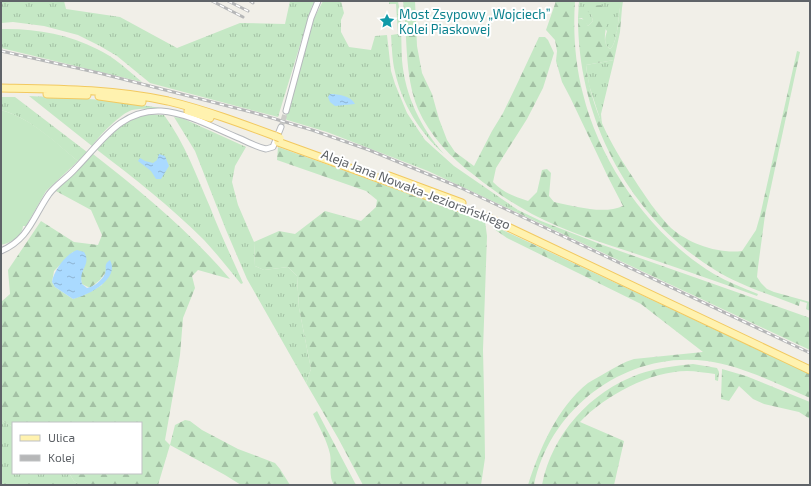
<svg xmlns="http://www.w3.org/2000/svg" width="811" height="486" viewBox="0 0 811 486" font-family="'Exo 2',sans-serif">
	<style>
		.grass { fill: url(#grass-tufts) }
		.forest { fill: url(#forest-firs); fill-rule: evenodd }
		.garden { fill: #c5e8c5 }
		.water { fill: url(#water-ripples) }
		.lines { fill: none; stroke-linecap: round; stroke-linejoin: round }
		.minor-tunnel { stroke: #ccccc8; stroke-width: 5; stroke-dasharray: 5 2.5; stroke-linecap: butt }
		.minor-casing { stroke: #b5b8bc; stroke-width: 7 }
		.major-casing { stroke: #f2c960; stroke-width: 9 }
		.minor { stroke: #fff; stroke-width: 5 }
		.major { stroke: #fff2af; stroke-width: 7 }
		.rail-casing { stroke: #b6b7b8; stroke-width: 3 }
		.rail { stroke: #fff; stroke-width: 1.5; stroke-dasharray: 4.5; stroke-linecap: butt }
		.major-bridge-casing { stroke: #f2c960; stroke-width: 9; stroke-linecap: butt }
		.major-bridge { stroke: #fff2af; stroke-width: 7 }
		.labels { text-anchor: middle; stroke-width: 4; stroke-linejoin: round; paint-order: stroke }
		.culture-label { font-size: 13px; fill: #0d838f; stroke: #fff; text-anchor: start }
		.street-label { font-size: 13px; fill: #5f6368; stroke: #fff }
	</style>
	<defs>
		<pattern id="grass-tufts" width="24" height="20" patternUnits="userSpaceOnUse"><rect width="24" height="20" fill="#c5e8c5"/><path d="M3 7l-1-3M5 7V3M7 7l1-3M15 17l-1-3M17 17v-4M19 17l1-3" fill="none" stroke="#a3c0a4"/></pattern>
		<pattern id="forest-firs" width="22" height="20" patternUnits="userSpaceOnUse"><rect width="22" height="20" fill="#c5e8c5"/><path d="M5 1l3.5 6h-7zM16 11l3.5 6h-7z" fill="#a3c0a4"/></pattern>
		<pattern id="water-ripples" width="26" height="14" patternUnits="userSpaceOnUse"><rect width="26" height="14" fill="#aadaff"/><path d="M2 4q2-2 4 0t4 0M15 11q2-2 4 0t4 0" fill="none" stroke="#8eb4d2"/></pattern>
	</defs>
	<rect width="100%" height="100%" fill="#f1efe8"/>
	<path class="grass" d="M1 1H64L66 9 120 17 177 48 240 23 285 24 290 1H315L312 6 278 117 150 83 117 56 100 46 78 35 44 26 13 22 1 23Z
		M323 1H341L344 13 341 20V32L349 47 371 50 375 36 387 35 391 71 395 84 407 113 425 140 454 166 518 210 516 212 428 171 327 132 284 119 290 107 289 106 314 18Z
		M389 1H398C402 20 401 40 402 60 405 96 421 128 444 154 420 133 402 104 395 72 392 60 392 47 391 35L398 34 396 4H389Z
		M579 1H623L622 8H620C618 17 618 43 610 49 603 44 605 38 607 31L591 14 593 21 588 26 582 18H578Z
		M1 29C33 28 68 34 97 49 114 57 128 70 142 82L1 48Z
		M614 60 601 114 602 125 589 85 586 65Z
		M29 96 106 100 161 108C152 109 141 108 132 110 120 114 100 135 92 146Z
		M1 97H15L87 152 78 161C54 142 31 118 1 110Z
		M142 114 164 115C185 143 196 175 210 207 220 233 232 258 243 283L241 284C229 269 217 254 204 240 171 207 134 178 96 149L119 127Z
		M174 117 182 118 246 147 235 166 232 182 238 205 254 242 255 266 264 270 288 267 297 276 299 308 311 369 306 383 247 279 226 230 195 151Z
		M1 420 13 427V473H69L74 481 80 485H1Z"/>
	<path class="forest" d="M403 1H415L417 46 422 73 432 94 439 119 447 140 455 152 474 166 492 131 503 113 518 82 539 37H545L548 40 554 53 543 88 527 119 496 168 493 182C504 193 513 196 528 201L537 192 542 170 547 169 551 173 549 196 554 202C575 206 603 215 623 206L608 177 570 97 562 82 556 61 557 51 555 40 546 30 556 1H575C573 32 575 63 583 94 600 164 652 237 714 274 728 282 743 288 758 294L757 296C725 284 692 273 660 262 617 247 572 235 532 214 512 203 492 190 474 175 451 158 430 136 418 109 404 75 408 37 403 1Z
		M602 5C603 9 606 13 606 18 608 28 600 42 610 49 618 43 618 17 620 8H622L620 32 614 60 586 65C591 109 610 143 634 179 645 196 657 214 671 228 689 244 719 254 742 251L756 230 760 216 797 51 800 52 765 215 758 267 757 277 761 283 767 289 774 292 810 302V311L806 309 807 303 800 301 799 306C771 295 741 286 715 270 629 217 578 119 578 18L585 20 588 26 593 21 591 14 586 10 588 6Z
		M278 147 485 221 487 236 483 350 484 392 485 458 481 485H363L338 438 306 383 311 369 299 308 297 276 288 267 264 270 255 266 254 242 279 231 295 234 325 211 361 221 376 207 377 200 366 191 277 160Z
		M93 154C142 192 189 231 230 279L198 270 192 276 195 288 183 318 180 355 165 440 170 445 175 425 185 420 190 421 202 430 238 449 275 463 280 469 290 485H241L225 475 170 445 158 485H80L74 481 69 473H141V423H13V427L1 420V302L10 294 8 270 41 221 74 242 98 245 102 235 91 210 54 190 64 182ZM73 252 84 269 80 275 82 284 90 288 100 280 105 273 102 285 86 294 73 299 55 287 52 282 54 271Z
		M518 210 541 221 600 244 810 318V350L516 212Z
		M492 225 810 374V398C777 384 743 366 707 361 627 350 550 407 534 485H528C540 448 557 408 588 383 594 379 601 376 607 372 616 367 624 362 634 359L703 352 641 304 507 238 494 229Z
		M693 364 717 368 719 372 718 381 715 380V374C706 373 696 371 687 371 651 371 604 396 580 422L624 441 614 485H542C552 434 590 392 639 374 656 368 675 366 693 364Z
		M722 369 746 376 810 402V419L799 412 764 404 753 399 739 386 729 401 721 399Z
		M317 411 356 485H334C328 476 332 464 330 454 327 440 319 427 313 414Z"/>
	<path class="garden" d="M1 110C31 118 55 142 78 161L46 191 26 226H23C22 237 10 243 1 245Z"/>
	<path class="water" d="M330 94C338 94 351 96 355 104L335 106 330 102 328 97Z
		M159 154 165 156 169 166 161 179H156L151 171 138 161 140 158 145 161 153 163 157 160Z
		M77 250 84 252C92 265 78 269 82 284L87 288C94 287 102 280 105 274 107 267 103 265 110 260 120 279 89 295 73 299L55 287 52 282C54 270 66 254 77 250Z"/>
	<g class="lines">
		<path class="minor-tunnel" d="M281 127 286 111"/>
		<defs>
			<path id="minor" d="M286 111 311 18 318 1
				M1 251C29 239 33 217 49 194 56 185 67 178 75 169 101 143 120 109 161 111 189 113 216 129 241 139 249 143 257 147 266 149L273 147 281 127"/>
			<path id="major" d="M1 88C57 89 113 89 168 101 205 110 240 123 275 136
				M47 94 87 95
				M99 96 142 102
				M188 111 210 118
				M278 142 491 219 810 370
				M389 176 462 203"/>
		</defs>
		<use href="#minor" class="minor-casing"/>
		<use href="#major" class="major-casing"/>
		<use href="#minor" class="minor"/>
		<use href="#major" class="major"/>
		<defs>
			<path id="rail" d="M212 1 243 17
				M228 1 248 11
				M250 1 253 3
				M1 51 99 73 255 113 312 130 369 150 459 187 810 353"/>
		</defs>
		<use href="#rail" class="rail-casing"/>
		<use href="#rail" class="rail"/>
		<defs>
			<path id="major-bridge" d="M275 136 280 138"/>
		</defs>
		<use href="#major-bridge" class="major-bridge-casing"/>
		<use href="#major-bridge" class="major-bridge"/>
	</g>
	<defs>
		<symbol id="sight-bare" viewBox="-9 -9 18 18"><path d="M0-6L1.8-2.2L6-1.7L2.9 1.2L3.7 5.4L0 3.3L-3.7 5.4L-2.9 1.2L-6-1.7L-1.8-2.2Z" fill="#0f9aa8" stroke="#fff" stroke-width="2.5" paint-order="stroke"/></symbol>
	</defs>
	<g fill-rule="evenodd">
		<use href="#sight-bare" x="376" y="10" width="22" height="22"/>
	</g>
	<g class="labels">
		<g class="culture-label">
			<text x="399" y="19">Most Zsypowy „Wojciech”<tspan x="399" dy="15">Kolei Piaskowej</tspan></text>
		</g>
		<g class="street-label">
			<text transform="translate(416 189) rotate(21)" y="5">Aleja Jana Nowaka-Jeziorańskiego</text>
		</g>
	</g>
	<rect width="811" height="486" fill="none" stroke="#5f6368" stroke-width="4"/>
	<rect x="12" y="422" width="130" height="52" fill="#ffffff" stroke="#bfc1c3"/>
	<rect x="20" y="435" width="20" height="6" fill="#fff2af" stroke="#bfc1c3"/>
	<text x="48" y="442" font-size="12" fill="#5f6368">Ulica</text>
	<rect x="20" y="455" width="20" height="6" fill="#b6b7b8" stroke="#bfc1c3"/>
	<text x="48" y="462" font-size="12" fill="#5f6368">Kolej</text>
</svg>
